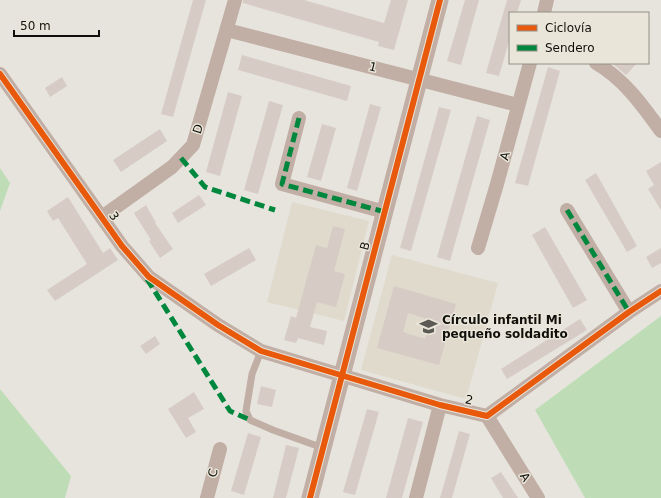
<svg xmlns="http://www.w3.org/2000/svg" width="661" height="498" viewBox="0 0 661 498" font-family="'DejaVu Sans',sans-serif">
	<style>
		.built { fill: #dfdacc }
		.green { fill: #beddb6 }
		.building { fill: #d7cbc5; fill-rule: evenodd }
		.lines { fill: none; stroke-linecap: round; stroke-linejoin: round }
		.service { stroke: #c1aea5; stroke-width: 7 }
		.minor { stroke: #c1aea5; stroke-width: 14 }
		.tertiary { stroke: #c1aea5; stroke-width: 17 }
		.quiet { stroke: #00873e; stroke-width: 5; stroke-dasharray: 10 5; stroke-linecap: butt }
		.cycleway-casing { stroke: #eae5d9; stroke-width: 8 }
		.cycleway { stroke: #e8590c; stroke-width: 6 }
		.labels { text-anchor: middle; stroke-width: 3; stroke-linejoin: round; paint-order: stroke }
		.street-label { font-size: 12px; fill: #100f0b; stroke: #eae5d9 }
		.poi-label { font-size: 12px; font-weight: bold; fill: #100f0b; stroke: #eae5d9; text-anchor: start }
	</style>
	<rect width="100%" height="100%" fill="#e6e4dd"/>
	<path class="built" d="M292 202 369 221 344 321 267 302Z
		M392 255 498 283 466 399 361 370Z"/>
	<path class="green" d="M0 168 10 183 0 211Z
		M661 316V498H585L535 410Z
		M0 389 71 476 65 498H0Z"/>
	<path class="building" d="M193 0H206L173 117 161 114Z
		M243 0H304L384 23 391 0H408L394 50 378 46 379 42 243 3Z
		M465 0H479L461 65 447 61Z
		M507 0H521L517 13H510V38L499 76 486 73Z
		M242 55 351 86 347 101 238 70Z
		M612 63H637L626 75Z
		M548 67 560 71 528 186 515 183Z
		M62 77 67 86 50 97 45 88Z
		M228 92 242 96 220 176 206 172Z
		M269 101 283 105 258 194 244 190Z
		M370 104 381 107 357 191 347 188Z
		M439 107 451 110 411 251 400 248Z
		M477 116 490 120 450 261 437 257Z
		M322 124 336 128 321 181 307 177Z
		M160 129 167 141 121 172 113 160Z
		M661 162V210L648 189 654 185 646 171Z
		M596 173 637 246 627 252 585 180Z
		M199 195 206 205 178 223 172 213Z
		M68 197 103 253 110 248 118 260 55 301 47 290 87 264 58 218 53 221 47 211Z
		M146 205 156 223H155L173 249 160 258 149 241 151 240 134 213Z
		M333 226 345 229 334 271 345 274 336 307 317 302 310 327 327 331 324 345 298 338 296 343 284 340 291 316 296 318 316 245 327 248Z
		M545 227 587 300 573 308 532 235Z
		M249 248 256 260 211 286 204 274Z
		M661 248V263L652 268 646 257Z
		M394 286 456 304 439 365 377 348ZM408 313 430 320 425 339 403 332Z
		M580 319 587 330 507 379 501 369Z
		M155 336 160 344 146 354 140 346Z
		M261 386 276 390 272 407 257 404Z
		M194 392 204 409 188 418 196 432 186 438 168 409Z
		M367 409 379 412 355 495 343 492Z
		M408 418 423 422 402 498H386Z
		M459 431 470 434 452 498H440Z
		M248 433 261 437 244 495 231 491Z
		M286 445 299 448 286 498H273Z
		M501 472 518 498H503L491 478Z"/>
	<g class="lines">
		<path class="service" d="M261 351 252 374 246 411 250 420 273 430 323 448"/>
		<path class="minor" d="M544 13 547 0
			M227 30 518 105
			M596 63C624 79 643 106 661 131
			M0 74 122 246 149 277 218 325 261 351 440 405 487 416 629 312 661 291
			M299 118 282 184 385 212
			M567 210 629 312
			M102 217 172 167 193 145 235 0
			M478 248 497 184 530 63
			M487 416 538 498
			M207 498 220 449
			M416 498 440 405"/>
		<path class="tertiary" d="M310 498 440 0"/>
		<path class="quiet" d="M299 118 282 184 385 212
			M181 158 205 187 275 210
			M567 210 629 312
			M147 279 230 411 250 420"/>
		<defs>
			<path id="cycleway" d="M0 74 122 246 149 277 218 325 261 351 440 405 487 416 629 312 661 291
				M310 498 440 0"/>
		</defs>
		<use href="#cycleway" class="cycleway-casing"/>
		<use href="#cycleway" class="cycleway"/>
	</g>
	<defs>
		<symbol id="school-bare" viewBox="-9 -9 18 18"><path d="M0-5L7-2L0 1L-7-2ZM-4 1L0 2.5L4 1V4Q0 6-4 4Z" fill="#5b5a54" stroke="#eae5d9" stroke-width="2.5" paint-order="stroke"/></symbol>
	</defs>
	<g fill-rule="evenodd">
		<use href="#school-bare" x="416" y="314" width="25" height="25"/>
	</g>
	<g class="labels">
		<g class="street-label">
			<text transform="translate(373 67) rotate(14)" y="4">1</text>
			<text transform="translate(198 129) rotate(-73)" y="4">D</text>
			<text transform="translate(505 156) rotate(-75)" y="4">A</text>
			<text transform="translate(114 216) rotate(55)" y="4">3</text>
			<text transform="translate(365 246) rotate(-75)" y="4">B</text>
			<text transform="translate(469 400) rotate(13)" y="4">2</text>
			<text transform="translate(213 473) rotate(-75)" y="4">C</text>
			<text transform="translate(525 477) rotate(58)" y="4">A</text>
		</g>
		<g class="poi-label">
			<text x="442" y="324">Círculo infantil Mi<tspan x="442" dy="14">pequeño soldadito</tspan></text>
		</g>
	</g>
	<rect x="509" y="12" width="140" height="52" fill="#eae5d9" stroke="#938f87"/>
	<rect x="517" y="25" width="20" height="6" fill="#e8590c" stroke="#938f87"/>
	<text x="545" y="32" font-size="12" fill="#100f0b">Ciclovía</text>
	<rect x="517" y="45" width="20" height="6" fill="#00873e" stroke="#938f87"/>
	<text x="545" y="52" font-size="12" fill="#100f0b">Sendero</text>
	<path d="M14 30v6h85v-6" fill="none" stroke="#100f0b" stroke-width="2"/>
	<text x="20" y="30" font-size="12" fill="#100f0b" stroke="#eae5d9" stroke-width="3" paint-order="stroke">50 m</text>
</svg>
